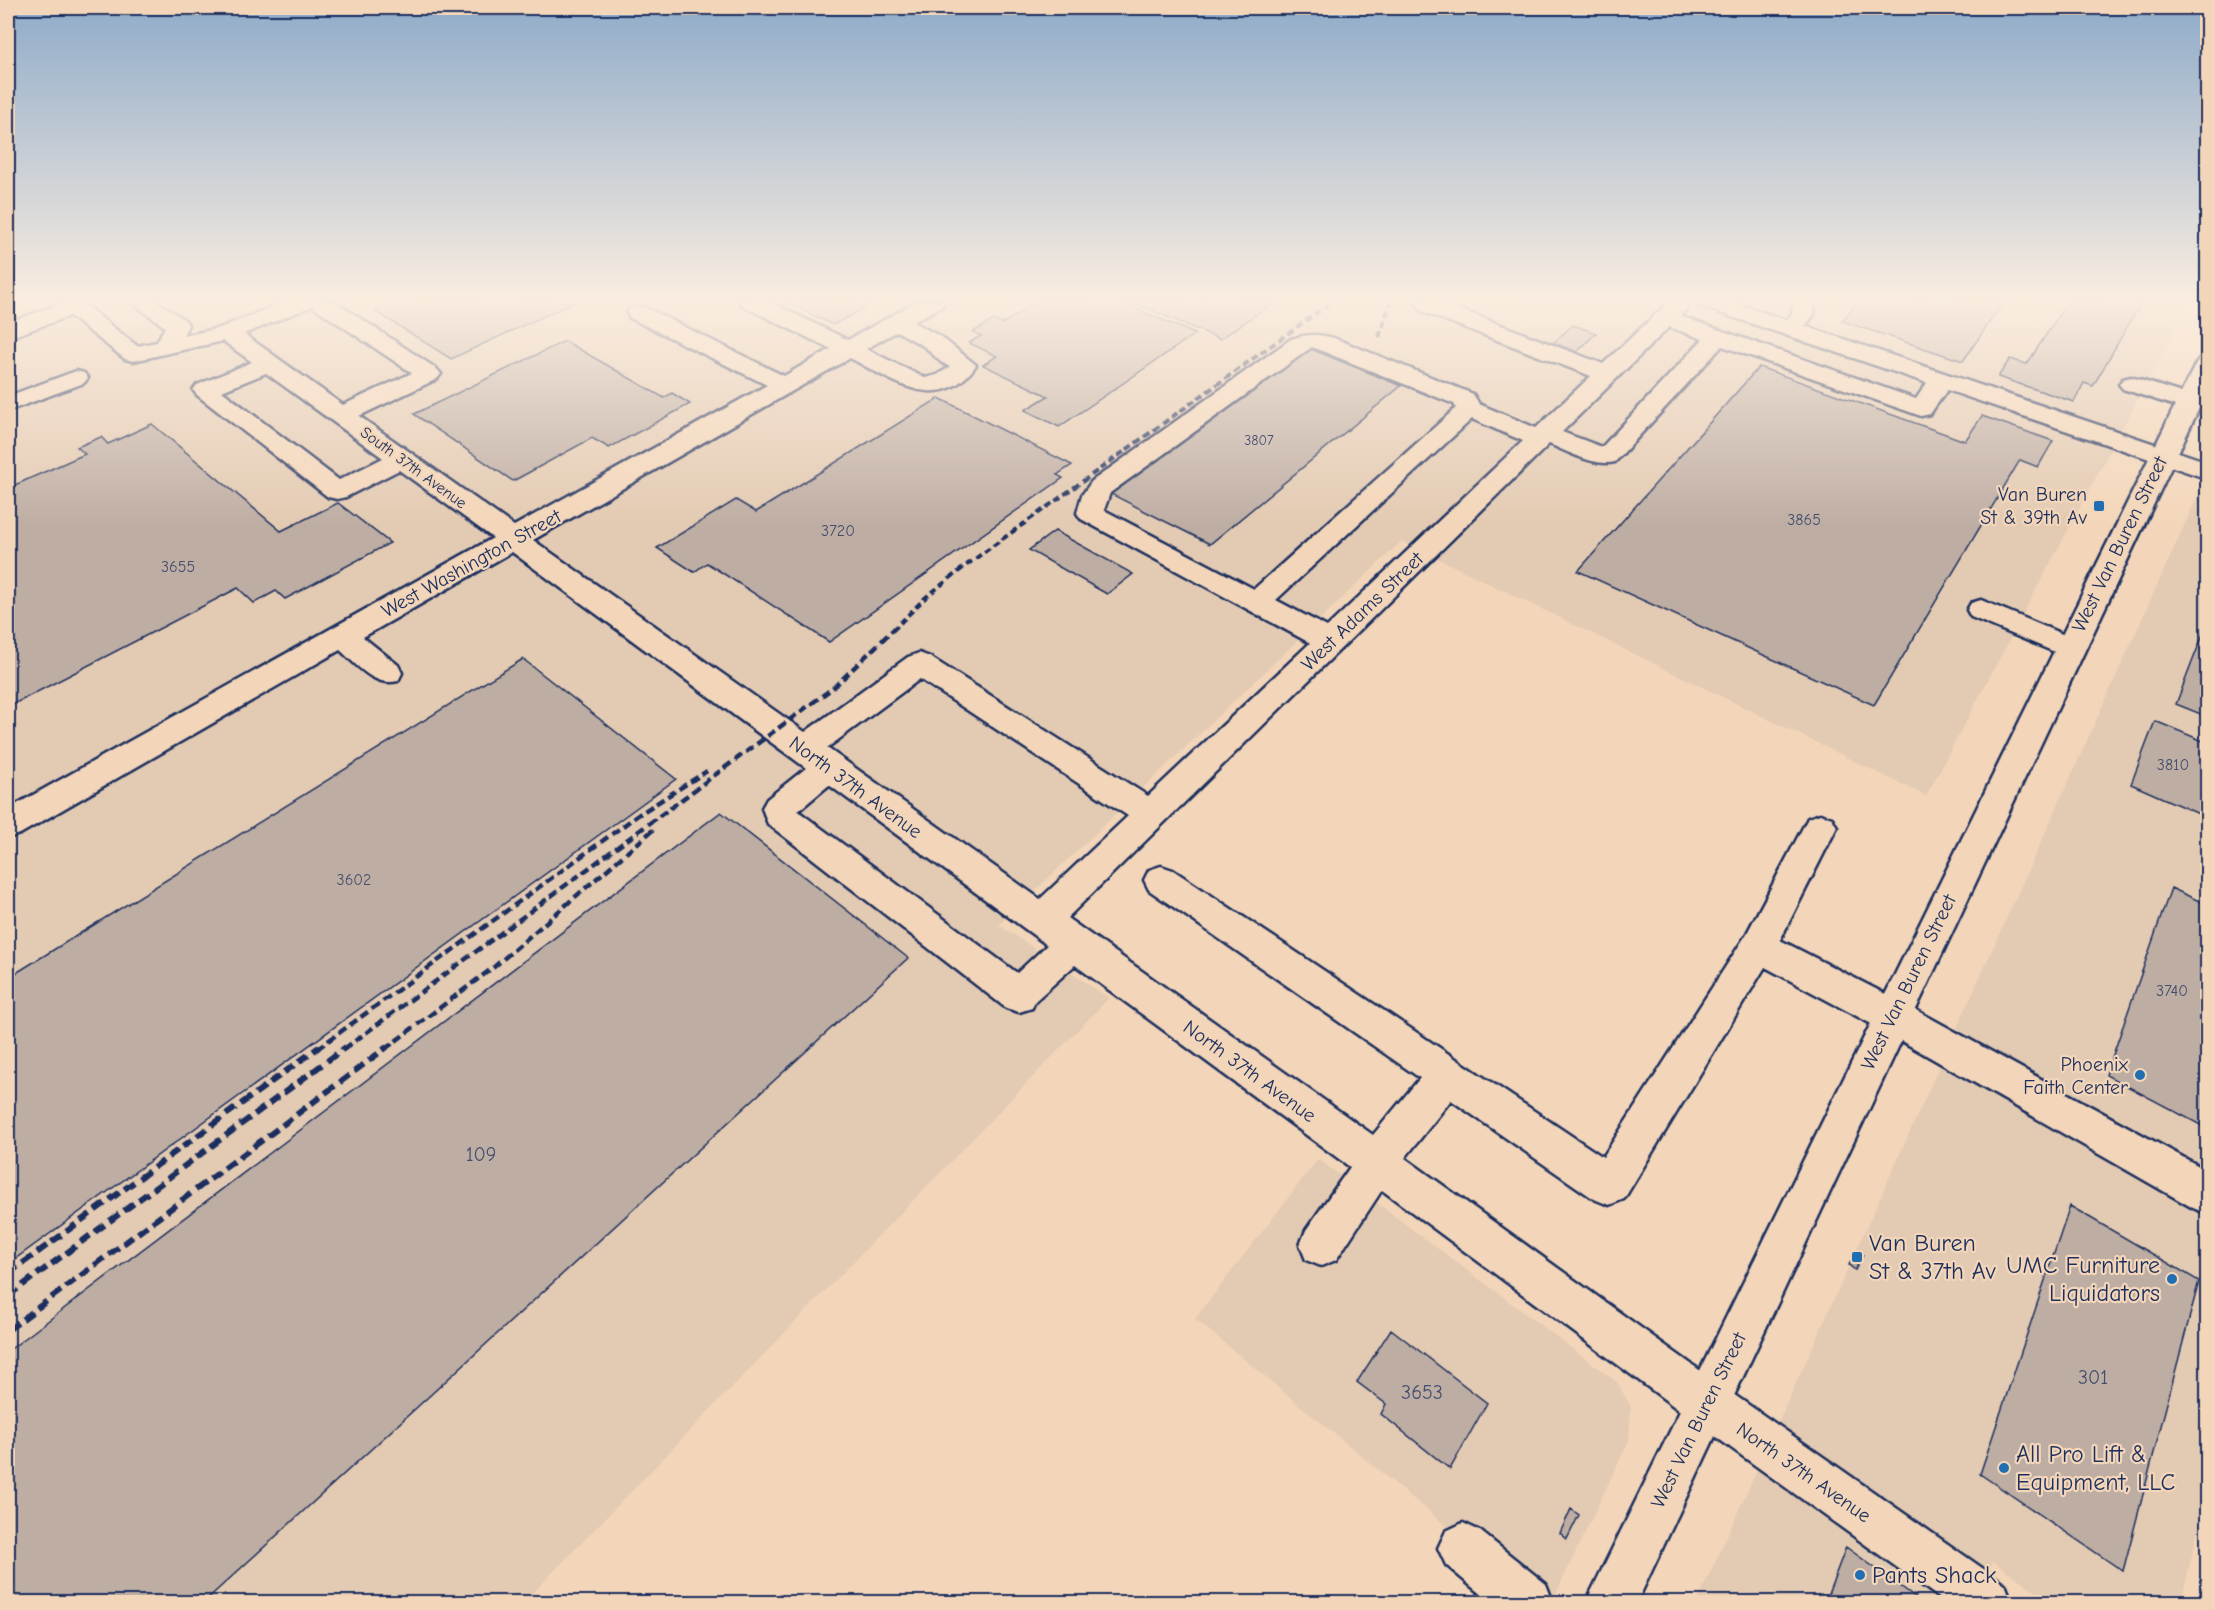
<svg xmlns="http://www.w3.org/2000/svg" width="2215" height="1610" viewBox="0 0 2215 1610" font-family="'Comic Neue',sans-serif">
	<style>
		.built { fill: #e3cab2 }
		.building { fill: #beada3; stroke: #1b2f5e; stroke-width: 1.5 }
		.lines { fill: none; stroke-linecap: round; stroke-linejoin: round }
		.minor-casing { stroke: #1b2f5e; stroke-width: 5 }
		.major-casing { stroke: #1b2f5e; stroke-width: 5 }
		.minor { fill: #f3d6b9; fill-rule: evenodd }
		.major { fill: #f3d6b9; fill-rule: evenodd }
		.rail-far2 { stroke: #1b2f5e; stroke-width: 4; stroke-dasharray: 7 4; stroke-linecap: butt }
		.rail-far1 { stroke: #1b2f5e; stroke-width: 4.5; stroke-dasharray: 9 4.5; stroke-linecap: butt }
		.rail { stroke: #1b2f5e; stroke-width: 6; stroke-dasharray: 12 6; stroke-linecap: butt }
		.poi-dot { fill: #1f6fb2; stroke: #f3d6b9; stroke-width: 2 }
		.labels { text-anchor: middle; stroke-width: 4.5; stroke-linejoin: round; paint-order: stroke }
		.far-number-label { font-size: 14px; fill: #444e6f }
		.far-street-label { font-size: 16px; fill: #1b2f5e; stroke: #f3d6b9 }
		.number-label { font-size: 16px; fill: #444e6f }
		.poi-label { font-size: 20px; fill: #1b2f5e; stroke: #f3d6b9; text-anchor: end }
		.street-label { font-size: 20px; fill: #1b2f5e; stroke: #f3d6b9 }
		.near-number-label { font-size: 20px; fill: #444e6f }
		.near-poi-label { font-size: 24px; fill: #1b2f5e; stroke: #f3d6b9; text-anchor: start }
	</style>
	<rect width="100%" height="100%" fill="#f3d6b9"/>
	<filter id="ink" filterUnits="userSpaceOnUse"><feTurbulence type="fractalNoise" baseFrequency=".0167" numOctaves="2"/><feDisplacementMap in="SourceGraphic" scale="12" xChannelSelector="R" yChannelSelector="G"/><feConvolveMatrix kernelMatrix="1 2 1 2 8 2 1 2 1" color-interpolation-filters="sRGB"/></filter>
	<g filter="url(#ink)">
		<path class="built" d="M8 301H2190L1926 796 1402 541 999 925 1109 998 524 1602H8Z
			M2204 482 2207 484 2208 1487 2181 1602H2051L1993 1561 1979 1602H1697Z
			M1318 1159 1617 1382 1631 1407 1629 1440 1552 1602H1539L1195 1319Z"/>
		<path class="building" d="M397 301H576L451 359 375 311Z
			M785 301H877L833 325Z
			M1039 301H1118L1195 334 1059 427 1025 410 1048 396 983 365 997 356 969 343 981 336 973 332 994 320 1002 324Z
			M1130 301H1276L1220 339Z
			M1859 301H2004L1963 361 1842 321Z
			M2068 301H2142L2093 386 2084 383 2074 402 1998 377 2010 359 2027 364Z
			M1573 325 1596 333 1577 352 1553 343Z
			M565 341 664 398 672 393 690 404 609 448 592 438 513 481 414 414Z
			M1306 347 1401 386 1210 544 1109 493Z
			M1759 367 1965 441 1982 416 2053 441 2038 467 2020 460 1874 705 1578 571Z
			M939 398 1072 465 1057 475 1063 478 829 642 707 563 694 572 657 548 736 500 756 512Z
			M152 424 281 531 338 503 390 543 285 599 276 591 254 603 238 588 8 707V488L85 454 77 447 101 437 108 444Z
			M1055 531 1133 574 1107 594 1029 550Z
			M2208 621V717L2176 704Z
			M523 659 676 779 8 1264V978Z
			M2155 721 2208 743V796L2201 815 2131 784Z
			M721 812 908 958 204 1602H8V1351Z
			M2171 888 2208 905V1129L2106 1075Z
			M2070 1206 2199 1281 2123 1571 1980 1474Z
			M1856 1251 1863 1255 1855 1270 1849 1265Z
			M1391 1329 1487 1403 1450 1469 1381 1414 1386 1404 1357 1382Z
			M1571 1509 1579 1515 1567 1539 1560 1533Z
			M1846 1547 1922 1602H1825Z"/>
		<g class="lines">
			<defs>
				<path id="minor" d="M76 301 81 302 137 346 157 342 165 327 130 301H156L185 320 188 325 183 336 220 328 286 301H334L437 369 441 374 437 379 359 416 514 526 767 385 630 318 627 313 630 308 638 306 646 308 784 376 831 349 743 306 740 301H768L848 340 918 301H945L942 306 913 322 941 337 976 365C940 417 891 379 850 358L533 540 805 732 908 657 919 653 930 657 1148 796 1310 643 1081 519 1077 513 1082 495 1092 481 1291 339C1307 334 1317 334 1334 338L1473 394 1479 404 1536 428 1591 376 1421 311 1416 301H1438L1603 364 1670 301H1694L1680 316 1916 399 1927 383 1700 306 1697 301H1730L1786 320 1792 314 1793 301H1815L1814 315 1805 326 2208 462V479L1947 390 1930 414 1921 416 1722 346 1615 462C1595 467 1569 452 1549 444L1067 918 1373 1135 1420 1078 1149 890 1144 880 1149 870 1161 866 1173 870 1603 1157 1746 935 1808 818 1820 814 1832 818 1837 827 1780 940 1905 1004 2208 1171V1214L2193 1208 1879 1028 1765 967 1624 1199 1609 1205 1594 1199 1451 1100 1405 1158 1723 1387 2005 1584 2012 1602H1945L1691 1419 1382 1190 1336 1260 1321 1266 1306 1260 1300 1245 1306 1230 1350 1167 1075 965 1035 1001 1032 1008 1019 1012 1006 1008 768 824 762 808 767 799 806 768 512 552 363 637 398 665 402 673 398 681C374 687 357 665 340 650L20 834 8 838V809L493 538 399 470 346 497 337 499 328 497 197 395 193 390 197 385 252 362 223 341 133 361 125 359 70 316 8 338V323L65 302ZM312 306 412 373 343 405 244 334ZM1669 327 1703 339 1602 447 1562 432ZM897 331 925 347 941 362 950 367 937 375 925 378 866 349ZM1312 347 1454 404 1456 408 1254 589 1104 510 1110 493ZM266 373 383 458 339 480 222 391ZM1472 419 1523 441 1327 627 1276 600ZM920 679 1128 816 1040 899 827 748ZM829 785 1047 945 1017 973 798 811Z
					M76 371 84 373 88 378 84 383 8 411V396Z
					M2131 377 2197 398 2200 403 2197 408 2188 410 2123 389 2119 384 2123 379Z
					M1981 600 2079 641 2084 648 2079 655 2069 658 1971 617 1967 610 1971 603Z
					M1463 1523 1480 1531 1546 1584 1553 1602H1490L1446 1565 1438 1548 1446 1531Z"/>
				<path id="major" d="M2208 356V389L1637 1602H1586L2196 363 2200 358Z"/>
			</defs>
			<use href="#minor" class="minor-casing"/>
			<use href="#major" class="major-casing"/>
			<use href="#minor" class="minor"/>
			<use href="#major" class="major"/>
			<path class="rail-far2" d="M1379 337 1391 301
				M900 623 926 597 972 561 1333 301"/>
			<path class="rail-far1" d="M317 1049 638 815 707 771
				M344 1049 834 687 901 622
				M385 1049 494 967 654 829"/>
			<path class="rail" d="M8 1274 319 1047
				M8 1296 346 1047
				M8 1330 387 1047"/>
		</g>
	</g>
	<linearGradient id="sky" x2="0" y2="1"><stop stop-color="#8fabc9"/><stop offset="0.57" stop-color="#faede0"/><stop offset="1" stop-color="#faede0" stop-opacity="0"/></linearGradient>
	<rect width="2215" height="526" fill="url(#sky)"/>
	<g class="poi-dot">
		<rect x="2093" y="500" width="12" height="12" rx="3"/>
		<circle cx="2140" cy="1075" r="6"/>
		<rect x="1851" y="1251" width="12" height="12" rx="3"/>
		<circle cx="2172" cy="1279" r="6"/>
		<circle cx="2004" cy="1468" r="6"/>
		<circle cx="1860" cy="1575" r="6"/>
	</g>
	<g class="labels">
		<g class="far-number-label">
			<text x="1259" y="445">3807</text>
		</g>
		<g class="far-street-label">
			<text transform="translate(414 467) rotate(36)" y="6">South 37th Avenue</text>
		</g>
		<g class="number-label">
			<text x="1804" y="525">3865</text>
			<text x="838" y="536">3720</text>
			<text x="178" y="572">3655</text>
			<text x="2173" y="770">3810</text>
			<text x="354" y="885">3602</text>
			<text x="2172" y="996">3740</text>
		</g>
		<g class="poi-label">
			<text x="2087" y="501">Van Buren<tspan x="2087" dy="23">St &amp; 39th Av</tspan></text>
			<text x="2128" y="1071">Phoenix<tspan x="2128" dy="23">Faith Center</tspan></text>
		</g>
		<g class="street-label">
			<text transform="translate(2119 544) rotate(-64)" y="7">West Van Buren Street</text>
			<text transform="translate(471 563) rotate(-29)" y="7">West Washington Street</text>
			<text transform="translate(1362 611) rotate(-44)" y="7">West Adams Street</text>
			<text transform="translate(856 787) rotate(36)" y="7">North 37th Avenue</text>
			<text transform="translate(1908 982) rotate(-64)" y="7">West Van Buren Street</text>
			<text transform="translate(1250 1071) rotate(36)" y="7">North 37th Avenue</text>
			<text transform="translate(1698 1420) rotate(-64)" y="7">West Van Buren Street</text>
			<text transform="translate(1804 1472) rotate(35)" y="7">North 37th Avenue</text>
		</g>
		<g class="near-number-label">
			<text x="481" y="1161">109</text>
			<text x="2093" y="1384">301</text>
			<text x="1422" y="1399">3653</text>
		</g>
		<g class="near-poi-label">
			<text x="1869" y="1251">Van Buren<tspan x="1869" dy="28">St &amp; 37th Av</tspan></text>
			<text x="2160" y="1273" text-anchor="end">UMC Furniture<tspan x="2160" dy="28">Liquidators</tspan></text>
			<text x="2016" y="1462">All Pro Lift &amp;<tspan x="2016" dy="28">Equipment, LLC</tspan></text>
			<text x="1872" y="1583">Pants Shack</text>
		</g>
	</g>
	<rect width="2215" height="1610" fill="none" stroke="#f3d6b9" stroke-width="30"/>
	<rect x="15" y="15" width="2185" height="1580" fill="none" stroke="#1b2f5e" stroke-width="2" filter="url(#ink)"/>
</svg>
